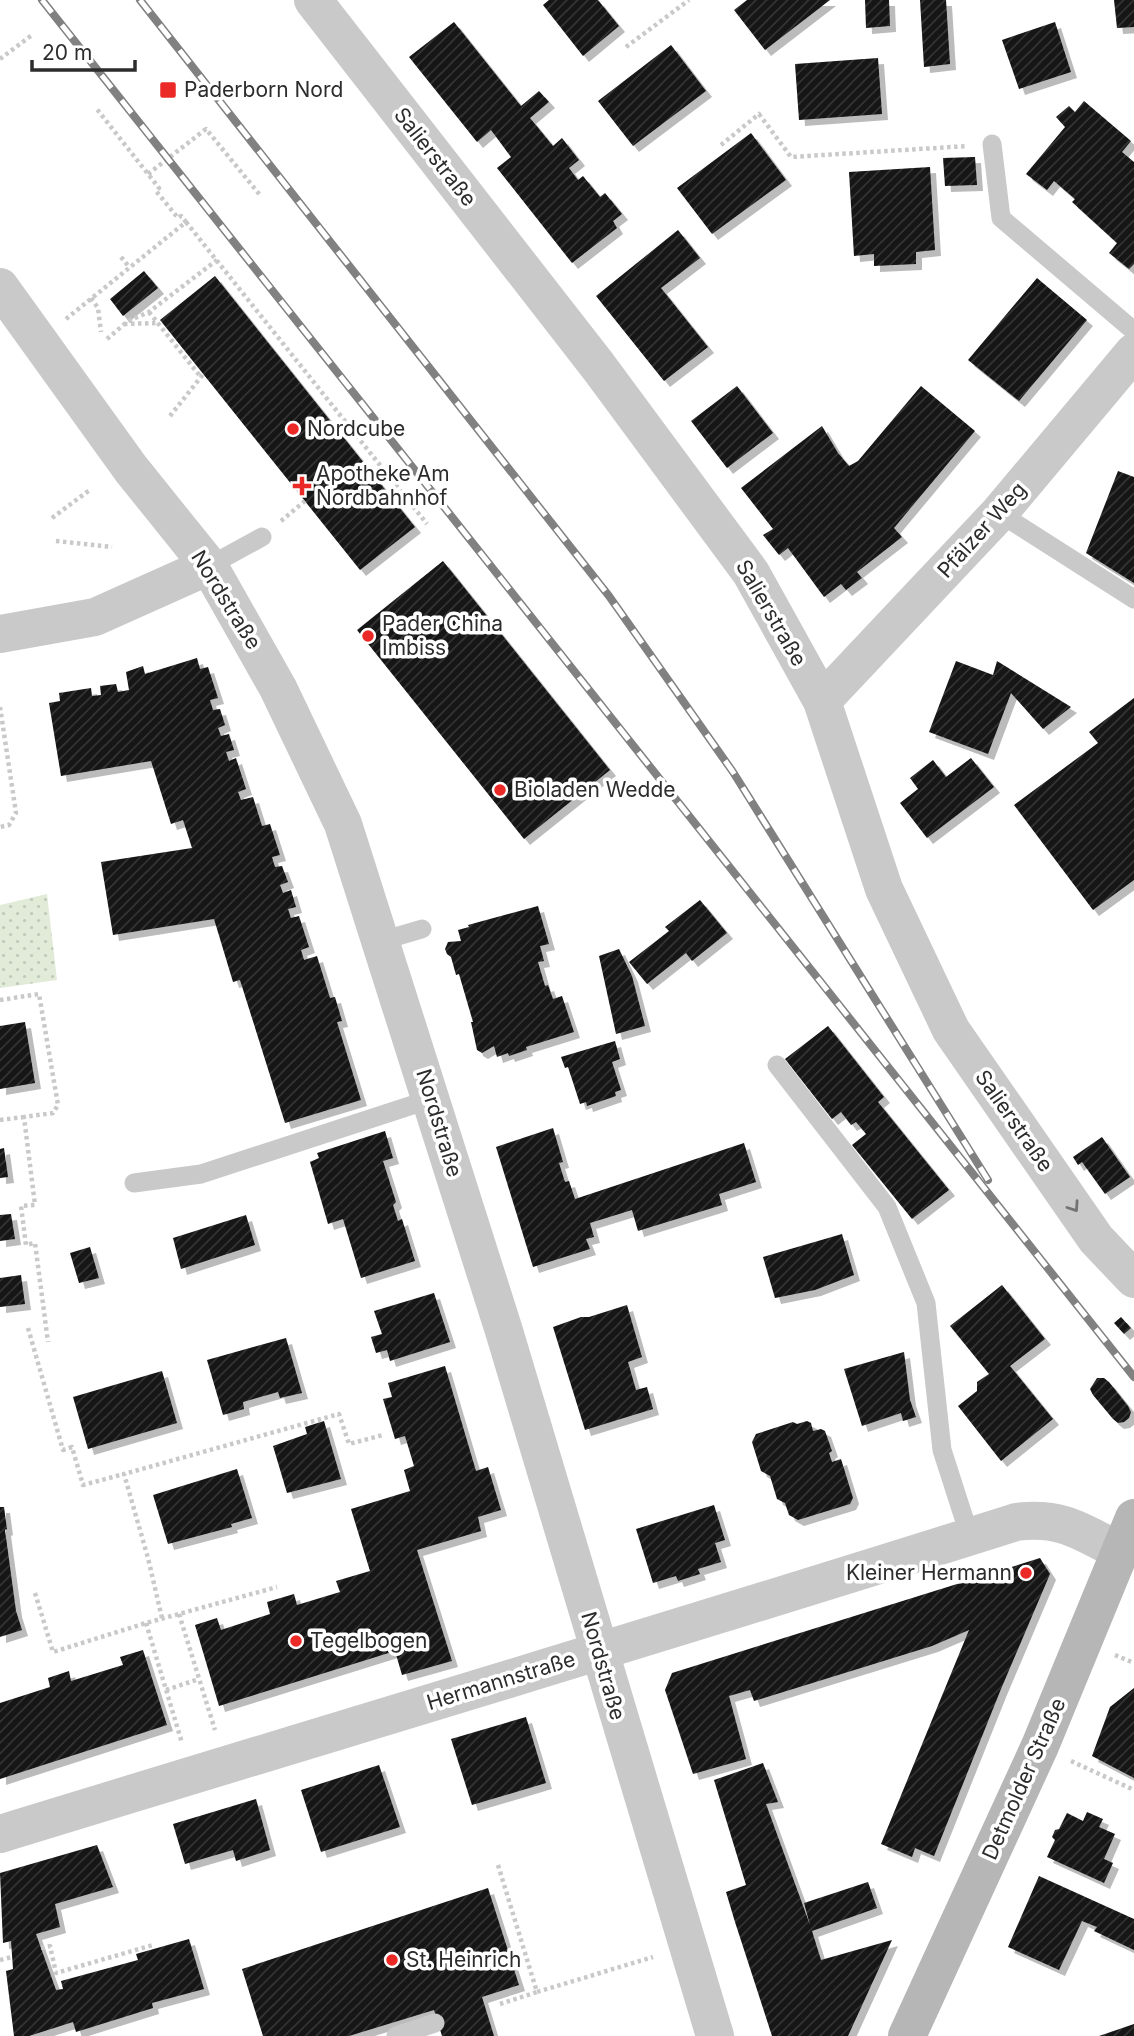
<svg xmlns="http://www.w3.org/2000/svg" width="1134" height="2036" viewBox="0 0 1134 2036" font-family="Inter,sans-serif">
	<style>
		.park { fill: url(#park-dots) }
		.building { fill: url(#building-hatch); filter: url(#shadow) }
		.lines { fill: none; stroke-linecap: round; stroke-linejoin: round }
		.path { stroke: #c9c9c9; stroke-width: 4.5; stroke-dasharray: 3.5 3.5; stroke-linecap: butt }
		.service { stroke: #c9c9c9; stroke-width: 19 }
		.minor { stroke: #c9c9c9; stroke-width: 38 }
		.tertiary { stroke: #c9c9c9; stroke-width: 38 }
		.secondary { stroke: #b6b6b6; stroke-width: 38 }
		.rail-casing { stroke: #818181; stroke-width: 8 }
		.rail { stroke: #fff; stroke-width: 5; stroke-dasharray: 16; stroke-linecap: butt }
		.oneway { stroke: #737373 }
		.poi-dot { fill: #eb2926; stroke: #fff; stroke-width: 2.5 }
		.labels { text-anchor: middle; stroke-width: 7; stroke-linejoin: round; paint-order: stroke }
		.poi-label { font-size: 21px; fill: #2c2c2c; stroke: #fff; text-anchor: start }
		.street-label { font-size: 21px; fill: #2c2c2c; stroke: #fff }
	</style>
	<defs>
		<pattern id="park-dots" width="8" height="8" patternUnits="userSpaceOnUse" patternTransform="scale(1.75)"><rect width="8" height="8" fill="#e1ebd8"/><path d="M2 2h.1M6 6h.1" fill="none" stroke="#c1caba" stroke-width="1.8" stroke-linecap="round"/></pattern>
		<pattern id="building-hatch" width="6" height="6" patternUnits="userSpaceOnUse" patternTransform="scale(1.75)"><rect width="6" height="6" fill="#131313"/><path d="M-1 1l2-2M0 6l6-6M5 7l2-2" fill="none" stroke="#363636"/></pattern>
		<filter id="shadow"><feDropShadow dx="6" dy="6" stdDeviation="0" flood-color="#0004"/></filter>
	</defs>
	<rect width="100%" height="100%" fill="#fff"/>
	<path class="park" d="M47 894 57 980 0 988V905Z"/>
	<path class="building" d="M549 0H598L619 26 583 56 543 5Z
		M747 0H830L765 50 734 10Z
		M865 0H889L890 26 866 28Z
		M920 0H946L950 64 924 67Z
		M1114 0H1134V27L1117 28Z
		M454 22 521 106 539 91 549 102 530 118 553 146 562 138 579 160 569 168 578 180 583 176 600 197 605 193 622 214 613 221 617 228 572 263 497 168 511 157 491 130 477 142 409 57Z
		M1055 22 1071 72 1019 89 1002 40Z
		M671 45 706 91 633 146 598 101Z
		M878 58 882 114 799 120 795 64Z
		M1084 101 1131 141 1122 152 1134 162V264L1129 269 1109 253 1117 243 1072 202 1075 199 1054 181 1047 190 1026 174 1065 127 1056 117 1069 106 1075 112Z
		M751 133 786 180 712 234 677 188Z
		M975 157 977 185 945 186 943 158Z
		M930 167 935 250 916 252V264L874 266V254L854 256 849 172Z
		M678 230 700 258 661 288 708 347 664 381 596 296Z
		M144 271 158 288 123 316 110 299Z
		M215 276 415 527 360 570 160 320Z
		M1037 278 1087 320 1019 401 968 360Z
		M737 386 773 433 727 468 691 421Z
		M921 386 975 431 894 528 902 537 857 572 862 578 846 590 841 584 824 597 788 548 779 555 763 535 773 529 741 488 822 426 838 453 849 466 858 461Z
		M1118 471 1134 477V583L1086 553Z
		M443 561 610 770 524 839 357 630Z
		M197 658 200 669 208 667 218 698 210 700 213 710 220 709 225 725 218 728 221 736 229 734 234 750 226 752 229 761 236 758 246 789 238 792 241 800 253 797 262 826 270 824 280 855 272 857 275 867 282 866 288 882 280 885 283 893 291 890 296 907 288 909 291 918 299 916 309 947 301 950 304 960 317 956 330 998 335 997 342 1021 337 1022 361 1100 285 1123 240 980 233 982 214 919 113 935 101 862 192 848 183 820 171 824 151 761 61 776 49 703 60 701 59 693 91 688 92 696 101 695 100 686 116 684 118 692 129 690 126 672 143 666 145 674Z
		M956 661 993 675 997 661 1071 707 1043 729 1011 693 988 754 929 732Z
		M1134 698V880L1093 910 1014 805 1098 743 1089 732Z
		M971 758 994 787 927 838 900 803 918 789 910 778 933 760 946 777Z
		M700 900 727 933 692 961 686 953 647 984 629 962 669 931 665 927Z
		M538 906 549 944 540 946 544 961 538 962 545 986 548 985 553 999 562 996 574 1032 526 1047 527 1050 509 1056 508 1053 497 1057 494 1046 482 1053 477 1050 471 1022H473L459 974 456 975 451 957 447 954 445 949 448 942 461 941 458 930 469 927 468 925Z
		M619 949 632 976 645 1026 616 1034 599 956Z
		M25 1022 35 1083 0 1089V1026Z
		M828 1026 884 1097 878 1102 949 1190 912 1219 852 1145 866 1134 856 1122 851 1125 841 1112 832 1119 785 1059Z
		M615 1041 620 1059 612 1062 621 1090 615 1092 616 1096 587 1106 586 1102 580 1104 568 1067 565 1068 561 1057Z
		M553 1128 563 1162 559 1163 565 1182 569 1181 575 1199 744 1143 756 1182 719 1194 722 1205 638 1231 632 1210 590 1223 594 1237 586 1239 590 1249 533 1267 496 1147Z
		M385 1131 393 1158 383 1161 396 1202 393 1205 398 1221 402 1219 415 1261 361 1278 343 1219 328 1224 310 1162 319 1158 317 1153Z
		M1102 1137 1130 1177 1105 1194 1082 1162 1078 1165 1073 1157Z
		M4 1148 8 1177 0 1178V1149Z
		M11 1214 15 1239 0 1241V1215Z
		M246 1215 255 1245 181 1269 173 1238Z
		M842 1234 854 1275 815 1290 775 1298 763 1257Z
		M90 1247 99 1278 79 1283 70 1253Z
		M21 1275 25 1304 0 1307V1278Z
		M1002 1285 1045 1339 1010 1366 1053 1419 1001 1461 958 1406 977 1391V1382L989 1374 950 1326Z
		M434 1293 450 1342 390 1361 387 1350 376 1353 371 1337 382 1334 374 1311Z
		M627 1305 642 1357 628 1362 636 1390 647 1387 653 1409 585 1430 553 1327 581 1317H589Z
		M1121 1317 1131 1328 1124 1334 1114 1323Z
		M286 1338 302 1393 280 1398 278 1392 243 1402 244 1409 223 1415 207 1360Z
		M904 1352 910 1400 916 1417 903 1421 901 1413 862 1426 844 1369Z
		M445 1366 476 1471 488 1467 501 1510 478 1517 481 1531 417 1550 452 1661 402 1675 395 1651 219 1706 195 1625 217 1618 221 1630 270 1614 267 1602 294 1594 297 1605 340 1592 336 1581 370 1571 351 1509 410 1491 404 1470 414 1466 405 1436 395 1439 383 1399 392 1397 388 1383Z
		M162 1371 177 1423 88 1449 73 1397Z
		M1097 1378H1104L1109 1382 1128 1406 1131 1412 1129 1418 1124 1422 1118 1423 1113 1419 1093 1395 1090 1389Z
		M324 1421 341 1479 287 1493 273 1446 307 1434 305 1427Z
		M807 1421 811 1423 813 1431 821 1429 825 1431 832 1451 829 1453 832 1462 841 1459 853 1498 850 1504 798 1520 789 1515 785 1503 777 1499 770 1476 761 1471 752 1442 756 1434 793 1422 797 1424Z
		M237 1469 252 1518 231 1524 232 1527 168 1544 153 1495Z
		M714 1505 725 1540 715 1543 721 1562 698 1569 700 1574 678 1581 676 1576 653 1583 636 1529Z
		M0 1507H4L7 1529 5 1530 16 1611 22 1630 0 1637Z
		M1040 1558 1050 1574 1001 1689 934 1856 915 1848 912 1857 881 1844 969 1630 932 1646 754 1701 750 1690 729 1696 746 1759 693 1774 665 1690 672 1673Z
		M143 1650 167 1725 0 1779V1703L50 1687 48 1678 69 1671 71 1681 123 1665 120 1657Z
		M1134 1688V1778L1092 1756 1110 1707Z
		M526 1717 546 1783 472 1805 451 1739Z
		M763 1763 778 1802 766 1804 810 1925 804 1903 868 1882 877 1908 812 1931 821 1960 892 1940 848 2036H772L735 1922 726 1892 746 1885 714 1780Z
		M379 1765 400 1827 321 1852 301 1790Z
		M256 1799 270 1850 236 1861 233 1850 185 1864 173 1824Z
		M1087 1812 1103 1819 1099 1827 1115 1834 1104 1859 1113 1863 1104 1883 1047 1857 1055 1840 1052 1837 1055 1830 1059 1829 1067 1813 1083 1821Z
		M97 1845 113 1887 55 1904 60 1927 36 1934 56 1990 63 1989 61 1981 138 1960 136 1954 189 1939 204 1989 152 2003 153 2008 76 2032 73 2022 29 2036H14L6 1971 13 1969 11 1941 3 1943 0 1873Z
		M1039 1876 1134 1919V1950L1094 1931 1097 1927 1082 1921 1059 1970 1008 1947Z
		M488 1888 519 1985 482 1997 494 2036H442L434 2010 349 2036H263L242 1969Z
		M1134 2024V2036H1099Z"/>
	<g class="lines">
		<path class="path" d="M626 47 689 0
			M0 59 32 35
			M721 145 759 114 791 157 968 146
			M148 174 206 129 260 195
			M186 222 427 524
			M121 257 130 268
			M91 298 98 308 101 332
			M149 312 200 376
			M66 319 186 222 181 216 178 218 156 191 159 188 96 108
			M124 324 158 323
			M107 339 128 321 149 312 217 260
			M170 416 204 373
			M52 518 91 489
			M281 521 305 501
			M56 541 112 547
			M0 707 16 813 9 825 0 827
			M0 1000 39 994 58 1105 53 1113 24 1117 35 1205 21 1206 26 1245 35 1243 48 1342
			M0 1120 24 1117
			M28 1328 63 1450 72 1447 83 1485 124 1474
			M35 1593 53 1652 146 1623 277 1587
			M179 1614 215 1730
			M162 1618 148 1558 124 1474 339 1414 349 1444 383 1435
			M146 1623 182 1743
			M1115 1655 1134 1663
			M166 1690 199 1679
			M1071 1761 1134 1790
			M498 1865 537 1992 653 1957
			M41 1948 50 1946 56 1973 153 1945
			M0 1960 12 1957
			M500 2004 537 1992"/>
		<path class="service" d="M992 144 1001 218 1134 331
			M999 513 1134 599
			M209 566 262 537
			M381 941 422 929
			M777 1065 887 1207 926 1303 942 1450 970 1537
			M134 1183 201 1174 431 1099
			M396 2036 435 2023"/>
		<path class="minor" d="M313 0 598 366 751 573 822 701 884 889 951 1030 1096 1239 1134 1279
			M0 634 95 617 209 566
			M822 701 999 513 1134 352
			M0 1834C339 1730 679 1629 1016 1522 1062 1516 1082 1532 1121 1552"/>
		<path class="tertiary" d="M0 287 131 469 209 566 278 688 343 824 504 1331 715 2036"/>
		<path class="secondary" d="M907 2036 1040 1746 1134 1518"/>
		<defs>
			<path id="rail" d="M42 0 1134 1377
				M140 0 609 596 733 772 988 1180"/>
		</defs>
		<use href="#rail" class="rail-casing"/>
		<use href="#rail" class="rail"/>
	</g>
	<defs><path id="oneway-chevron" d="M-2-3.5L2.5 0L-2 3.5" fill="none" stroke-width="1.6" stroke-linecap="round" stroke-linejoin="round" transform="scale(1.75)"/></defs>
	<use class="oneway" href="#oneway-chevron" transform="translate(1074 1207) rotate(56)"/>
	<g class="poi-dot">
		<rect x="159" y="81" width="18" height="18" rx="3.5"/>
		<circle cx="293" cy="429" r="7"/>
		<path d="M298.5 475.5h7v7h7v7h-7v7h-7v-7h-7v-7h7z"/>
		<circle cx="368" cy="636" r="7"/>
		<circle cx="500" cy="790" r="7"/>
		<circle cx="1026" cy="1573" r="7"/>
		<circle cx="296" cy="1641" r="7"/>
		<circle cx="392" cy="1960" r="7"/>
	</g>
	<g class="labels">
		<g class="poi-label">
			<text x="184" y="97">Paderborn Nord</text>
			<text x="307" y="436">Nordcube</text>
			<text x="316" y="481">Apotheke Am<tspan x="316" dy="24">Nordbahnhof</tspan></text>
			<text x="382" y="631">Pader China<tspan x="382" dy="24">Imbiss</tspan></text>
			<text x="514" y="797">Bioladen Wedde</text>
			<text x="1012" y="1580" text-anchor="end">Kleiner Hermann</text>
			<text x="310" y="1648">Tegelbogen</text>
			<text x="406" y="1967">St. Heinrich</text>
		</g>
		<g class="street-label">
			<text transform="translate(435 157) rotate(52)" y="7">Salierstraße</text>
			<text transform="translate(982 530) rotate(-48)" y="7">Pfälzer Weg</text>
			<text transform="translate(226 600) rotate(58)" y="7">Nordstraße</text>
			<text transform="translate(771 613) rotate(60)" y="7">Salierstraße</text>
			<text transform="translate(1014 1121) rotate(55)" y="7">Salierstraße</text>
			<text transform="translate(439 1123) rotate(73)" y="7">Nordstraße</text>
			<text transform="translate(603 1666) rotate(74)" y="7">Nordstraße</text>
			<text transform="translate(501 1681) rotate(-17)" y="7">Hermannstraße</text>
			<text transform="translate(1024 1779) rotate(-66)" y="7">Detmolder Straße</text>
		</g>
	</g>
	<path d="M32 60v10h103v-10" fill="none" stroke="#2c2c2c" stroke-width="3.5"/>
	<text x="42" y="60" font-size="21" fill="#2c2c2c" stroke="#ffffff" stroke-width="5" paint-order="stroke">20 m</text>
</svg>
